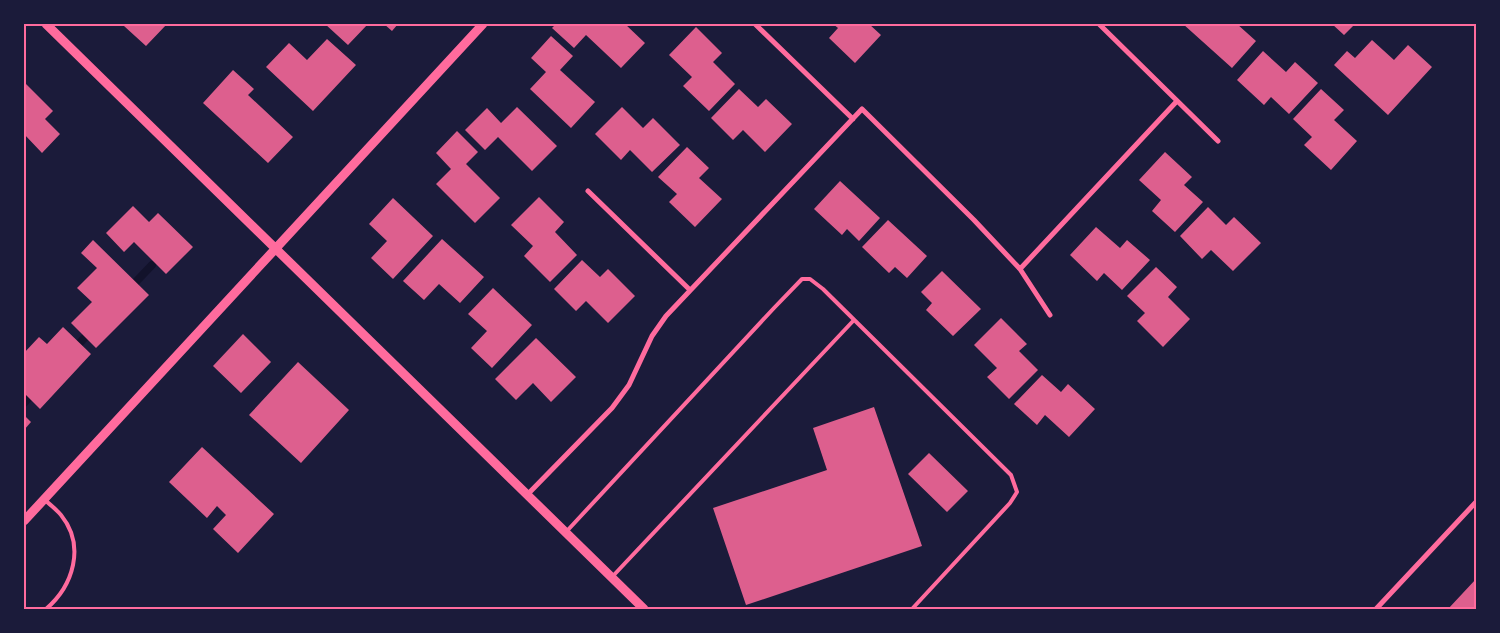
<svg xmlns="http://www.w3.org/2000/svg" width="1500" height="633" viewBox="0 0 1500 633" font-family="Ubuntu,sans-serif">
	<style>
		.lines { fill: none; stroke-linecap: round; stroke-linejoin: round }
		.stream { stroke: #12122b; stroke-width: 8 }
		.building { fill: #dd5f8e }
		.service { stroke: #ff6b9d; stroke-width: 4 }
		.minor { stroke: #ff6b9d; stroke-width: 5 }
		.tertiary { stroke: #ff6b9d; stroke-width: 9 }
		.neatline { fill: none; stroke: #ff6b9d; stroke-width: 2 }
	</style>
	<rect width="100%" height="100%" fill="#1b1b3a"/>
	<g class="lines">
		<path class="stream" d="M129 289 152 265
			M73 350 91 331
			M24 403 35 391"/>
	</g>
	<path class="building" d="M125 24H167L146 46 124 26Z
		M325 24H368L348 45Z
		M384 24H398L392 31Z
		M556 24H625L645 43 621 68 586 35 574 48 552 28Z
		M833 24H869L881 35 855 63 829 38 838 28Z
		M1183 24H1237L1256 41 1232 68Z
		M1332 24H1355L1344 35Z
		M696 27 722 53 713 62 735 84 709 111 683 86 692 77 669 55Z
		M551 36 573 56 560 70 595 102 571 128 530 89 546 72 531 58Z
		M327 39 356 65 313 111 266 67 289 43 307 60Z
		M1372 40 1394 60 1408 45 1432 67 1388 115 1334 65 1347 51 1355 58Z
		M1263 51 1286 72 1295 62 1318 83 1289 114 1271 97 1264 105 1237 80Z
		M233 70 254 89 248 95 293 137 268 163 203 103Z
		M24 82 53 111 45 119 60 134 42 153 24 134Z
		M739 89 758 107 766 99 792 124 765 152 743 130 733 140 711 118Z
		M1321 89 1344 110 1334 120 1357 141 1331 170 1304 145 1312 137 1293 119Z
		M517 107 557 146 532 171 498 137 485 150 465 130 487 108 501 123Z
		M622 107 643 128 653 118 680 145 652 172 630 150 621 160 595 134Z
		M457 131 478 152 466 164 500 198 475 223 436 184 451 169 436 153Z
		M687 147 709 168 699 178 722 199 695 227 669 202 677 194 658 177Z
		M1165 152 1192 177 1184 185 1203 202 1175 232 1152 211 1161 200 1139 180Z
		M840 181 880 218 859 241 847 229 842 235 814 209Z
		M539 197 564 222 555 232 577 255 550 282 524 256 533 246 511 225Z
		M393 198 433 236 393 279 371 258 387 241 369 224Z
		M133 206 149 222 158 213 193 247 166 274 134 242 124 252 106 233Z
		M1208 207 1226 225 1234 217 1261 243 1233 271 1211 250 1202 259 1180 236Z
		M888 220 927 256 907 278 895 267 889 273 862 247Z
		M1096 227 1120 248 1127 240 1150 260 1122 290 1104 273 1097 281 1070 255Z
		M442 239 484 277 460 303 439 284 424 300 403 281Z
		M93 240 149 295 96 348 71 323 92 302 77 288 97 268 81 253Z
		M582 260 600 277 608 269 635 296 608 323 586 301 576 311 554 289Z
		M1156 267 1177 287 1168 297 1190 319 1163 347 1137 321 1145 313 1127 296Z
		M942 271 981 309 953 336 926 310 932 303 921 292Z
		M493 288 532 325 492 368 471 348 487 331 468 314Z
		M1001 318 1027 344 1019 351 1038 370 1009 399 987 377 997 368 974 345Z
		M63 327 91 354 40 409 24 393V353L39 337 47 344Z
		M243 334 271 362 241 393 213 366Z
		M536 338 576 377 551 402 533 383 516 400 495 379Z
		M298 362 349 410 301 463 249 415Z
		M1042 375 1061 392 1068 384 1095 409 1069 437 1045 415 1037 425 1014 404Z
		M874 407 922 546 746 605 713 508 827 470 813 428Z
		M24 415 31 422 24 430Z
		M202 447 274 514 238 553 213 529 226 515 217 506 207 518 169 482Z
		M929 453 968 491 947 512 908 474Z
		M1476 579V609H1448Z"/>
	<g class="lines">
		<path class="service" d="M44 499C49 504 56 509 61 515 86 546 73 586 46 609
			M566 532 774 308 802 279H810L823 289 1011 475 1017 492 1010 503 912 609
			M612 577 854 320"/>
		<path class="minor" d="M755 24 853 119
			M1099 24 1218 141
			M588 191 690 290
			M1020 269 1177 101
			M527 495 612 408 629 385 652 336 666 316 862 109 974 220 1020 269 1050 315
			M1376 609 1476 502"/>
		<path class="tertiary" d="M46 24 644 609
			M24 521 483 24"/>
	</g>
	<rect width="1500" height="633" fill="none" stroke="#1b1b3a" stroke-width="50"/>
	<rect x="25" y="25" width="1450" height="583" class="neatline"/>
</svg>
